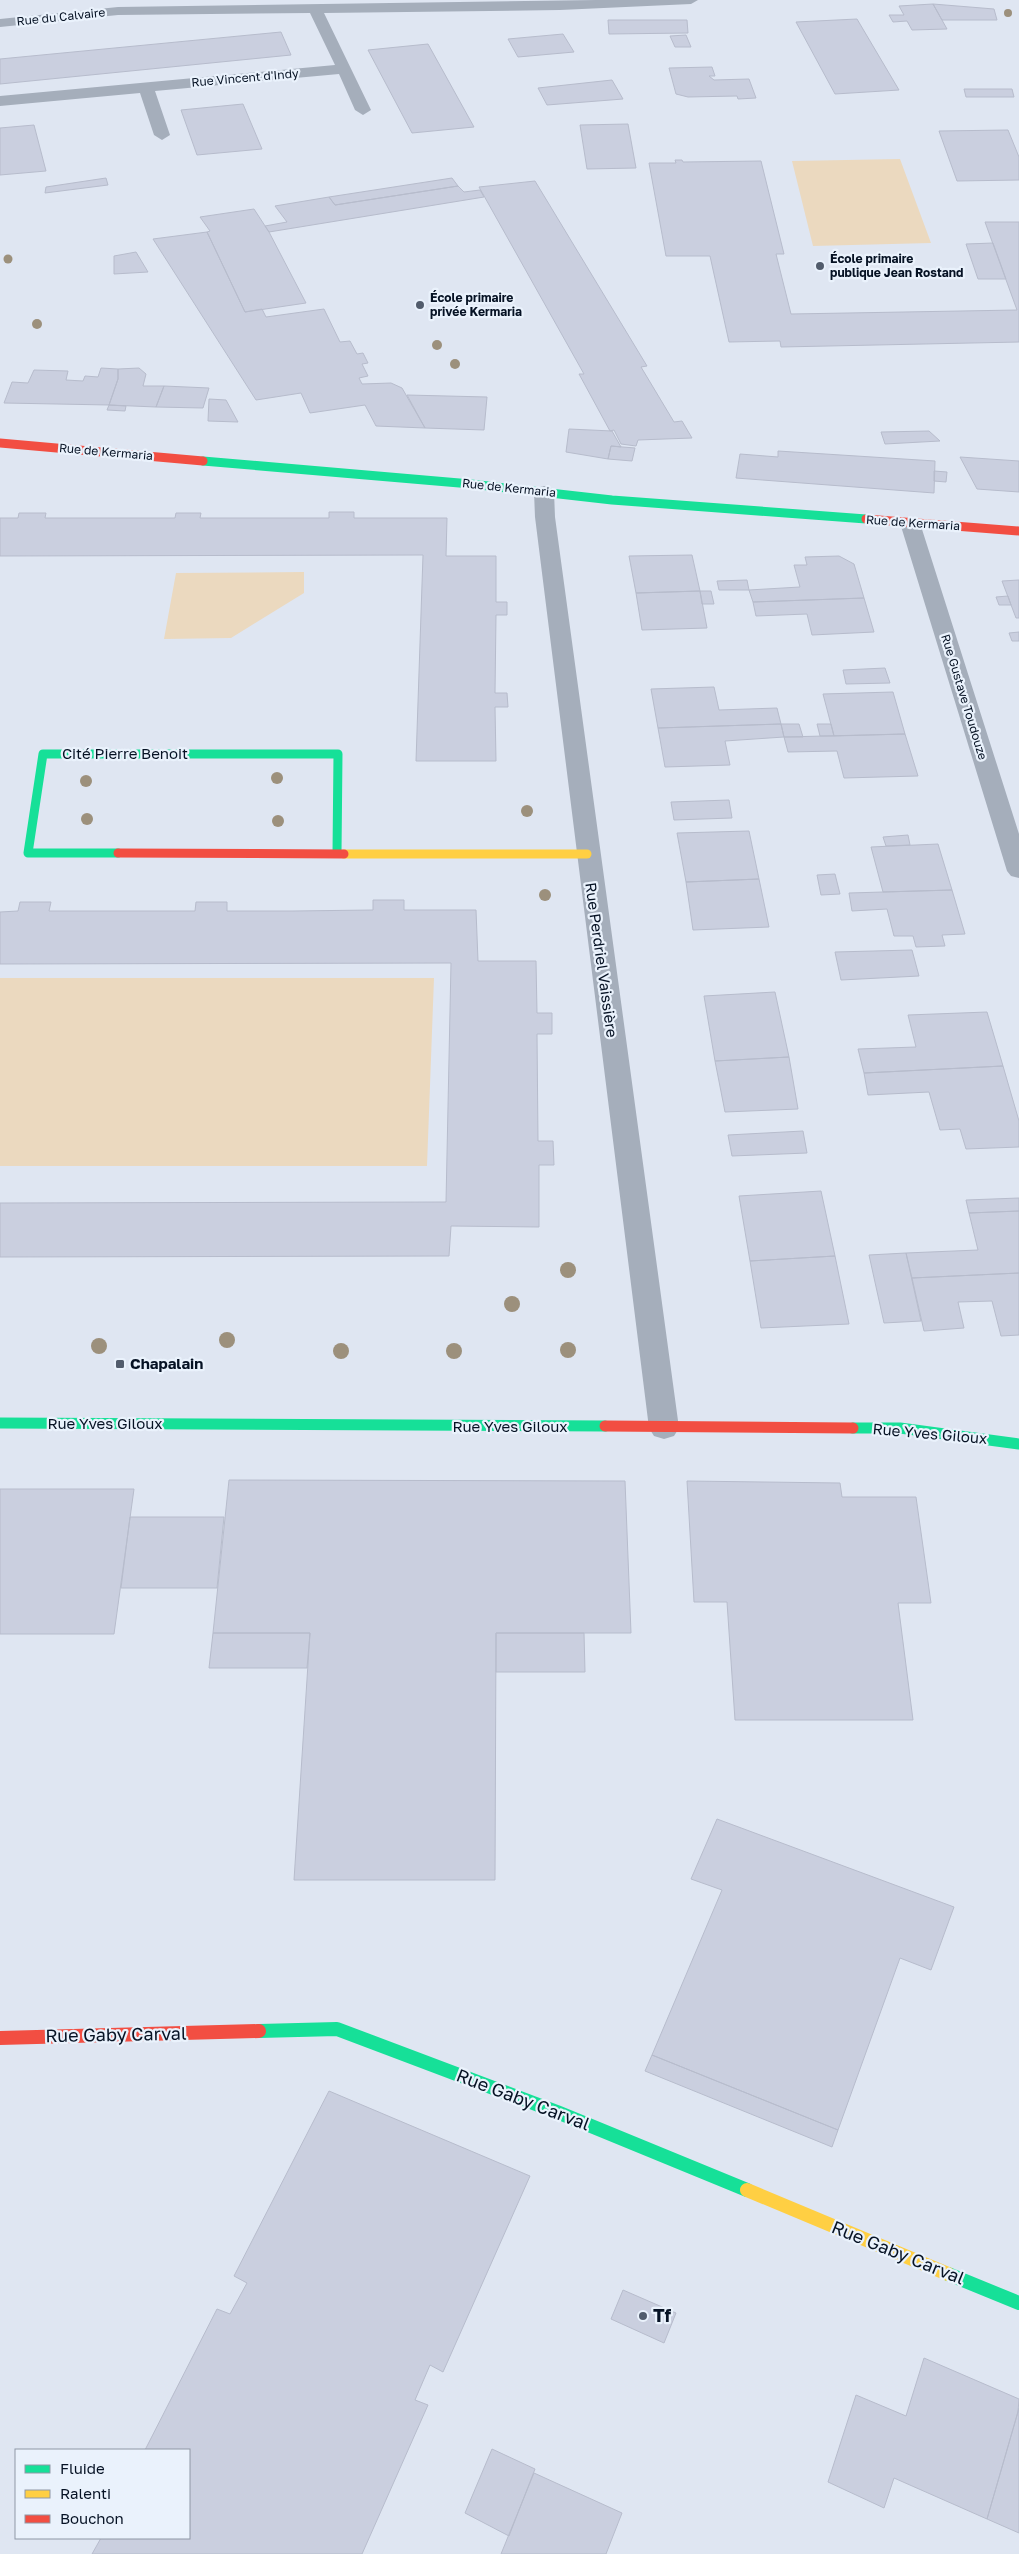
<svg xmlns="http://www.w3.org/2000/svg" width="1019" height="2554" viewBox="0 0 1019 2554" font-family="'Golos Text',sans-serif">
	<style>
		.green { fill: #ebd9bf }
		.building { fill: #cacfdf; stroke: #b7bccc }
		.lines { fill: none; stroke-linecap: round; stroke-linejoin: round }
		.street { fill: #a5aebb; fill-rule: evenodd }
		.fast-far2 { stroke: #16e098; stroke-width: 9 }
		.fast-far1 { stroke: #16e098; stroke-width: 11 }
		.fast { stroke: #16e098; stroke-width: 14 }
		.slow-far1 { stroke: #ffcf43; stroke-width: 9 }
		.slow { stroke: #ffcf43; stroke-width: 14 }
		.jam-far2 { stroke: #f24e42; stroke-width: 9 }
		.jam-far1 { stroke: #f24e42; stroke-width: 11 }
		.jam { stroke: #f24e42; stroke-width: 14 }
		.tree { fill: #9c907c }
		.poi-dot { fill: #525c6c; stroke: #eaf2fc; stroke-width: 2 }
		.labels { text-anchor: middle; stroke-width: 4.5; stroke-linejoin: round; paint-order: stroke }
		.far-street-label { font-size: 12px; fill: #061224; stroke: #eaf2fc }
		.far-poi-label { font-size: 12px; font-weight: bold; fill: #061224; stroke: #eaf2fc; text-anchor: start }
		.street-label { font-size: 15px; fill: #061224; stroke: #eaf2fc }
		.poi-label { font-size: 15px; font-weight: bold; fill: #061224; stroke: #eaf2fc; text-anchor: start }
		.near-street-label { font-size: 18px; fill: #061224; stroke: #eaf2fc }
		.near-poi-label { font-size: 18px; font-weight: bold; fill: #061224; stroke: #eaf2fc; text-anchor: start }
	</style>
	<rect width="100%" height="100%" fill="#dfe6f2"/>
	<path class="green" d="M900 159 931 243 813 246 792 161Z
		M304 572V593L231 638 164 639 176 573Z
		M0 978H434L427 1166H0Z"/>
	<path class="building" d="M933 4 994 9 997 20H942Z
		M933 4 947 29 912 30 907 21 893 22 889 15H904L899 6Z
		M857 19 899 90 835 94 796 22Z
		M608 20H687L688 33 609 34Z
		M281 32 291 55 0 84V59Z
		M563 34 574 52 518 57 508 39Z
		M686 35 691 47H675L670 36Z
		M428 44 474 127 412 133 368 50Z
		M712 67 715 76H709L714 80 749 79 756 98 738 99 737 96 688 97 676 94 669 68Z
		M612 80 623 99 547 105 538 88Z
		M964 89H1012L1014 97H966Z
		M243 104 262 149 197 155 181 110Z
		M628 124 636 168 587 169 580 125Z
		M34 125 46 171 0 175V128Z
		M1008 130 1019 157V180L957 181 939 131Z
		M675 160H682L683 162 761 161 784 254H776L791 314 1017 310 985 222H1019V342L781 347 780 341 729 342 710 256H666L649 163H676Z
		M106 178 108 185 45 193 46 187Z
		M452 178 458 186 335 205 329 197Z
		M535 181 647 366 641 367 674 422 682 421 692 438 638 440 636 446 621 444 614 430 610 431 579 374H584L479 187Z
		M458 186 464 192 480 190 484 197 269 232 265 226 287 222 275 206 329 197 335 205Z
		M254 209 269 232 306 303 245 312 207 232 210 231 200 217Z
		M207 232 245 312 262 309 266 317 324 309 340 342 350 341 357 354 363 353 368 363 362 364 368 376 359 378 362 384 391 383 402 388 425 428 376 426 365 405 310 413 301 393 256 400 153 239Z
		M993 243 1006 279H978L966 244Z
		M136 252 148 272 114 274V256Z
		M101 368 118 369V379L109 405 4 403 12 382 28 383 34 370 68 371 66 380 83 381 85 376 98 377Z
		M139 368 146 374 143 386H164L156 407 109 405 118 379V369Z
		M164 386 209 388 203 408 156 407Z
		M407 395 487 397 484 430 425 428Z
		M209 399 226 400 238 422 208 421Z
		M109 405 126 406 125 411 107 410Z
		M569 429 612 431 621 447 611 446 608 459 566 452Z
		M929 431 940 441 885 444 881 432Z
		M611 446 635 448 632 461 608 459Z
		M778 451 935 461 934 493 736 478 740 454 778 457Z
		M960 457 1019 461V492L977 489Z
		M934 471 947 472 946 482 934 481Z
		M329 512H354V518H447L446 556H496V602H507V615H496L495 693H507L508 707H495L496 761H416L423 555 0 556V518H18L19 513H46L45 518H175L176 513H201L200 518H329Z
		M692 555 700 591 636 593 629 556Z
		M839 556 854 564 864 598 753 602 749 590 800 587 794 565H807L805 557Z
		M747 580 749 590H719L717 581Z
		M1019 580V618H1016L1002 581Z
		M700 591H711L714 604H702Z
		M700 591 707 628 642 630 636 593Z
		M1008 596 1011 605H999L996 597Z
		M864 598 874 632 812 635 807 614 756 616 753 602Z
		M1019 632V641H1012L1009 633Z
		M885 668 890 683 846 684 843 670Z
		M714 687 719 710 777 708 781 724 658 728 651 689Z
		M893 692 905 734 834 736 823 694Z
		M781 724 784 737 725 741 730 765 665 767 658 728Z
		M781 724H799L803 737H784Z
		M817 724H831L834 736H820Z
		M905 734 918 776 844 778 837 751 788 752 784 737Z
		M729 800 732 818 674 820 671 802Z
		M749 831 759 879 686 882 677 833Z
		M908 835 910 845 886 846 883 837Z
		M938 844 952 890 883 892 871 847Z
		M835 874 840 894 821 895 817 875Z
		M759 879 769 927 693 930 686 882Z
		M952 890 965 934 942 935 945 946 916 947 913 936H894L887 909 852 911 849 893Z
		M373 900H404V910H476L478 961H536L537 1013H552V1034H537L538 1141H553L554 1165H539V1227L451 1226 449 1256 0 1257V1203L446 1202 451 963 0 964V912L18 911 20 902H51L49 911H195L196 902H227V911H293L373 910Z
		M912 950 919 976 841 980 835 952Z
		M775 992 789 1057 715 1061 704 996Z
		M987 1012 1003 1066 864 1073 858 1049 916 1047 908 1015Z
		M789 1057 798 1109 725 1112 715 1061Z
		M1003 1066 1019 1121V1147L966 1149 960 1129 940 1130 929 1092 868 1095 864 1073Z
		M803 1131 807 1153 732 1156 728 1135Z
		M821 1191 835 1256 750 1261 739 1196Z
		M1019 1198V1211L969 1213 966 1200Z
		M1019 1211V1273L912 1278 906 1253 978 1250 969 1213Z
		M906 1253 921 1321 884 1323 869 1255Z
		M835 1256 849 1324 761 1328 750 1261Z
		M1019 1273V1335L1001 1336 992 1301 958 1302 964 1328 924 1331 912 1278Z
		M229 1480 625 1481 631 1633H496L495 1880H294L310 1633H213Z
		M687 1481 840 1483 842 1497H916L931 1603H898L913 1720H735L727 1602H694Z
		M0 1489H134L114 1634H0Z
		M130 1517H224L217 1588H121Z
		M213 1633H310L307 1668H209Z
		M496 1633H584L585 1672H496Z
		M717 1819 954 1907 931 1970 900 1958 838 2130 652 2055 722 1890 691 1879Z
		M652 2055 838 2130 832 2147 645 2071Z
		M329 2091 530 2176 443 2372 430 2365 415 2400 428 2405 362 2554H92L101 2538H189V2450H145L217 2309 230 2314 247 2283 234 2276Z
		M623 2290 676 2313 664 2343 611 2319Z
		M924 2358 1019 2399 1018 2412 987 2519 894 2478 884 2508 828 2482 856 2395 906 2416Z
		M1019 2408V2533L987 2519Z
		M492 2449 535 2469 509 2536 465 2513Z
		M534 2473 622 2513 606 2554H501Z"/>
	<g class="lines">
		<path class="street" d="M596 0H698L691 4 560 10 324 13 371 110 363 115 355 110 339 74 155 91 170 135 162 140 154 135 140 93 0 106V96L335 65 310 13 118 15 0 27V19L118 7Z
			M544 486 551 488 554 492 555 517 679 1428 674 1436 664 1439 654 1436 649 1428 535 517 534 492 537 488Z
			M910 517 917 519 920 523 1019 834V878L1011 876 1007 871 900 523 903 519Z"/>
		<path class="fast-far2" d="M203 461 471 484 612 500 866 519
			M118 853H28L43 754H338L337 853"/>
		<path class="fast-far1" d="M0 1423 605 1426
			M853 1428H900L1019 1444"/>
		<path class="fast" d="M259 2031 337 2029 557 2112 747 2190
			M948 2274 1019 2303"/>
		<path class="slow-far1" d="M344 854H587"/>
		<path class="slow" d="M747 2190 948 2274"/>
		<path class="jam-far2" d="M0 443 203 461
			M866 519 1019 531
			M118 853 344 854"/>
		<path class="jam-far1" d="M605 1426 853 1428"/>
		<path class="jam" d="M0 2038 259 2031"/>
	</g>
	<g class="tree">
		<circle cx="1008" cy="13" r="4"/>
		<circle cx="8" cy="259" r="4.5"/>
		<circle cx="37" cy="324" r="5"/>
		<circle cx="437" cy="345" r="5"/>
		<circle cx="455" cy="364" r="5"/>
		<circle cx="277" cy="778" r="6"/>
		<circle cx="86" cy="781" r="6"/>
		<circle cx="527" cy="811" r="6"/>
		<circle cx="87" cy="819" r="6"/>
		<circle cx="278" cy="821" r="6"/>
		<circle cx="545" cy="895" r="6"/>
		<circle cx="568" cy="1270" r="8"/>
		<circle cx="512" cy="1304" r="8"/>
		<circle cx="227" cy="1340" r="8"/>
		<circle cx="99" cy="1346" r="8"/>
		<circle cx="568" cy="1350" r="8"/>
		<circle cx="341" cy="1351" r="8"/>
		<circle cx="454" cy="1351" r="8"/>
	</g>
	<g class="poi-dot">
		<circle cx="820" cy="266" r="5"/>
		<circle cx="420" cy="305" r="5"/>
		<rect x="115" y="1359" width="10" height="10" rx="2.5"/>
		<circle cx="643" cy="2316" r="5"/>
	</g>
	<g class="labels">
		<g class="far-street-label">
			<text transform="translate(61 17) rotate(-6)" y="4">Rue du Calvaire</text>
			<text transform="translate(245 78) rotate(-5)" y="4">Rue Vincent d'Indy</text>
			<text transform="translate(106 452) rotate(5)" y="4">Rue de Kermaria</text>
			<text transform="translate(509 488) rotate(6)" y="4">Rue de Kermaria</text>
			<text transform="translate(913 523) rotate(4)" y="4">Rue de Kermaria</text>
			<text transform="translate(964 697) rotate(73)" y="4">Rue Gustave Toudouze</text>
		</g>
		<g class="far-poi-label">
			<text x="830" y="263">École primaire<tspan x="830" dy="14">publique Jean Rostand</tspan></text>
			<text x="430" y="302">École primaire<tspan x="430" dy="14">privée Kermaria</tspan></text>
		</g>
		<g class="street-label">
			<text x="125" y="759">Cité Pierre Benoit</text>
			<text transform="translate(601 960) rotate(82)" y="5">Rue Perdriel Vaissière</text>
			<text x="105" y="1429">Rue Yves Giloux</text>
			<text x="510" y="1432">Rue Yves Giloux</text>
			<text transform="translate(930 1434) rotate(5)" y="5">Rue Yves Giloux</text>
		</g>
		<g class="poi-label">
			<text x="130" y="1369">Chapalain</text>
		</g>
		<g class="near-street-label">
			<text transform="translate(116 2035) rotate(-1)" y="6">Rue Gaby Carval</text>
			<text transform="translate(523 2100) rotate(21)" y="6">Rue Gaby Carval</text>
			<text transform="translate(898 2253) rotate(22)" y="6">Rue Gaby Carval</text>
		</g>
		<g class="near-poi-label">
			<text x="653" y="2322">Tf</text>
		</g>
	</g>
	<rect x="15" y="2449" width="175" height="90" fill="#eaf2fc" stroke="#8f98a6"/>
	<rect x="25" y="2465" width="25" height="8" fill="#16e098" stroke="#8f98a6"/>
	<text x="60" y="2474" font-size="15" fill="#061224">Fluide</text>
	<rect x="25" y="2490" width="25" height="8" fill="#ffcf43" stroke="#8f98a6"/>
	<text x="60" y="2499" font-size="15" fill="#061224">Ralenti</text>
	<rect x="25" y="2515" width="25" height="8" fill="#f24e42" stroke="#8f98a6"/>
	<text x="60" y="2524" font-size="15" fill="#061224">Bouchon</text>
</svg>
